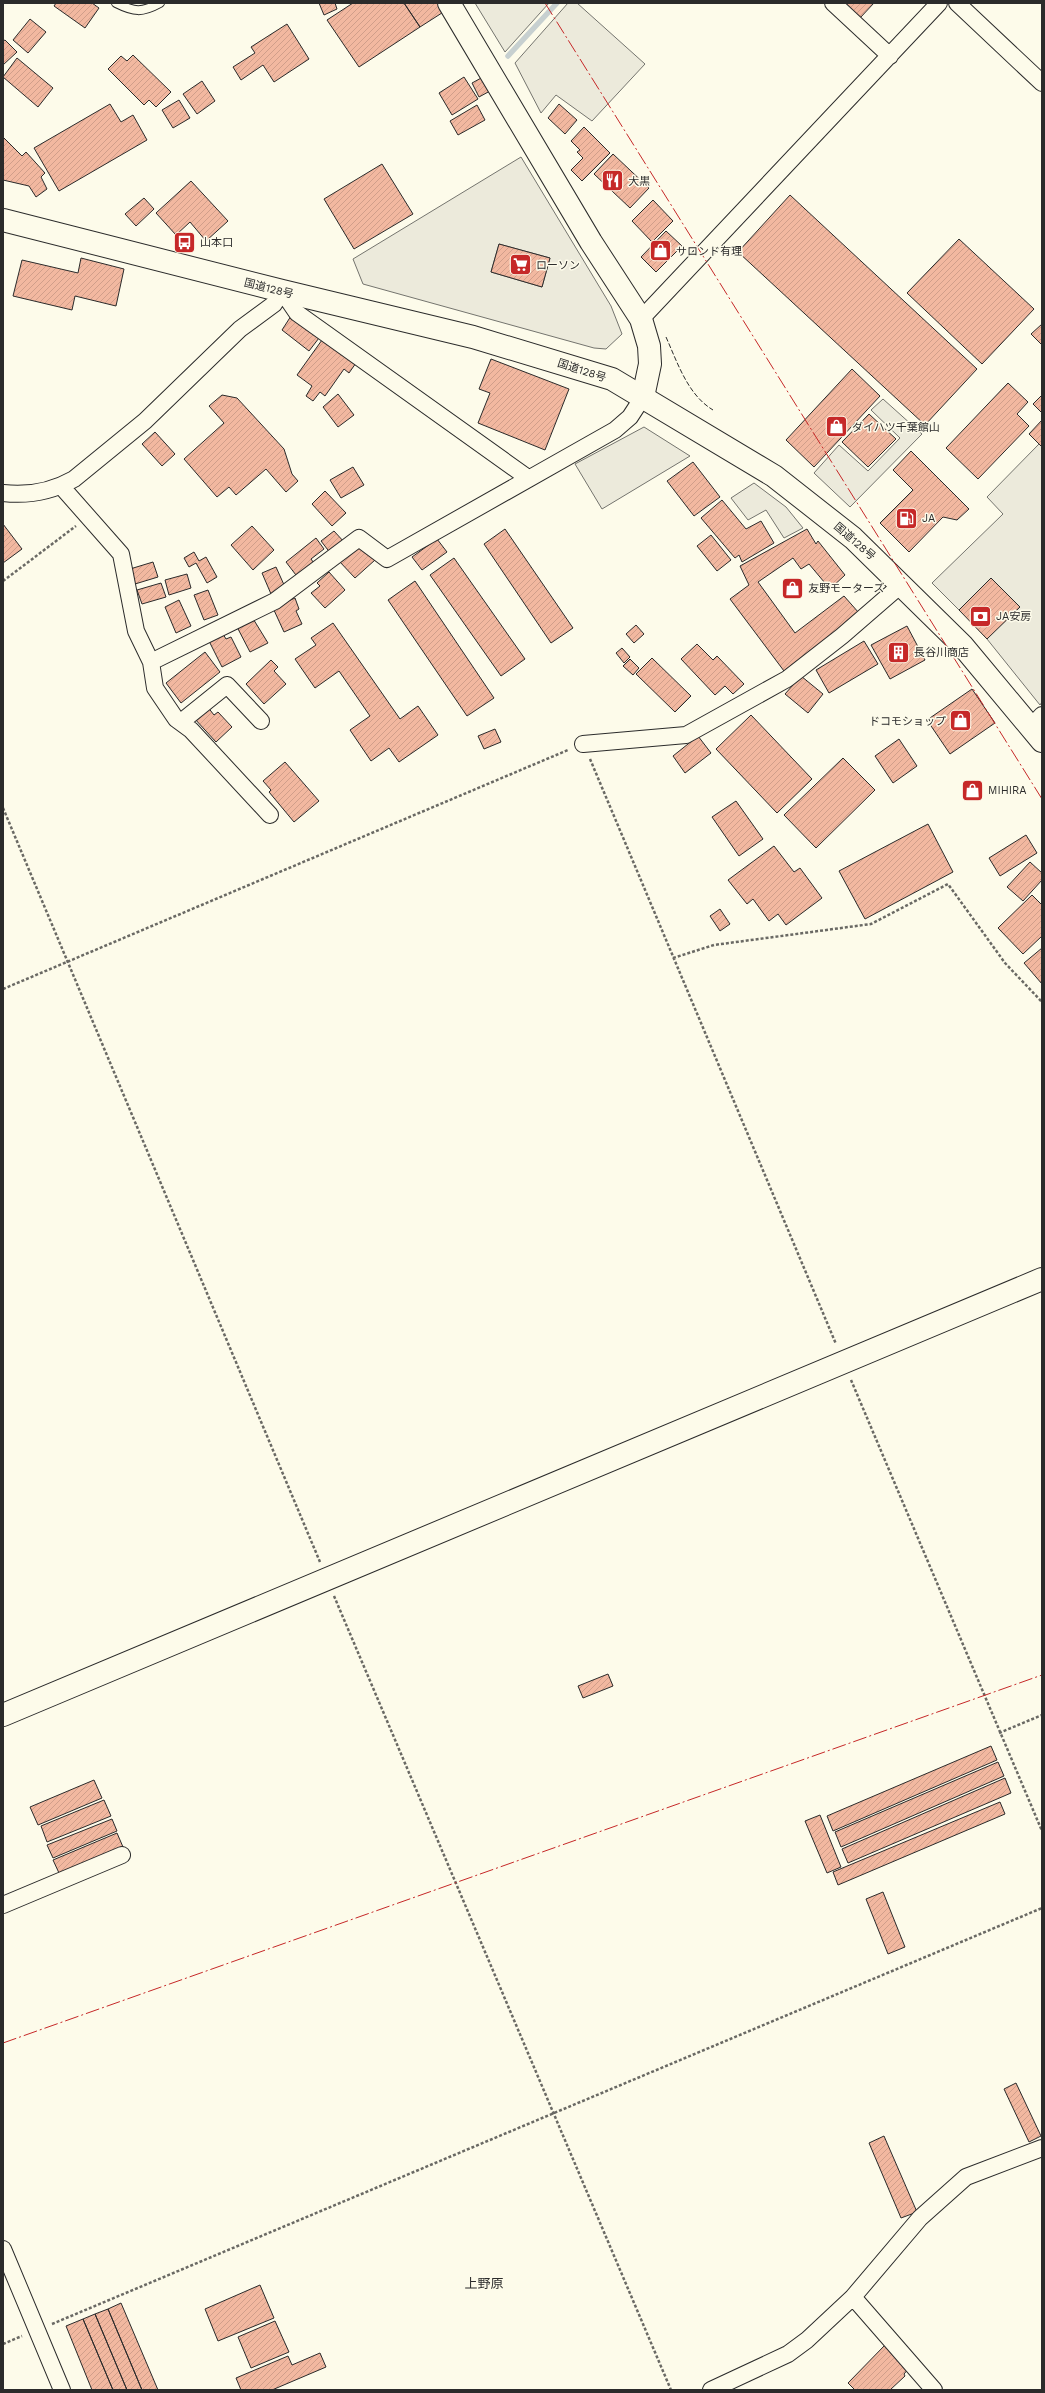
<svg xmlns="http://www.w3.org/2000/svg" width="1045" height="2393" viewBox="0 0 1045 2393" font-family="'Work Sans','Noto Sans JP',sans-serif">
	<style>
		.parking { fill: #eceadb; stroke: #74746e; fill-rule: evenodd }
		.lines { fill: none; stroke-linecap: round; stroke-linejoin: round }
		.stream { stroke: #c7d0d0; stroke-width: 5.5 }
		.building { fill: url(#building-hatch); stroke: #2b2b2b }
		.lane-casing { stroke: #2b2b2b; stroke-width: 10 }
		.street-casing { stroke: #2b2b2b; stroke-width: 18 }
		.secondary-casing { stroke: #2b2b2b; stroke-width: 24 }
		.highway-casing { stroke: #2b2b2b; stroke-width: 24 }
		.path { stroke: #6a6964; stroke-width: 2.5; stroke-dasharray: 3 2; stroke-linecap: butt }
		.lane { stroke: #fdfbea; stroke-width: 8 }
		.street { stroke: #fdfbea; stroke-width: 16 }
		.secondary { stroke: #fdfbea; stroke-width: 22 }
		.highway { stroke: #fdfbea; stroke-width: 22 }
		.fence { stroke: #2b2b2b; stroke-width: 1; stroke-dasharray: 5 2; stroke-linecap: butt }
		.power { stroke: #c62828; stroke-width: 1; stroke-dasharray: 14 3 2 3; stroke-linecap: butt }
		.labels { text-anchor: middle; stroke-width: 3; stroke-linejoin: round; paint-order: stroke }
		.poi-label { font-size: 11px; fill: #2b2b2b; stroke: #fdfbea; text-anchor: start }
		.street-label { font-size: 11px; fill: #2b2b2b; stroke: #fdfbea }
		.quarter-label { font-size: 13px; fill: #2b2b2b; stroke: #fdfbea }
	</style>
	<defs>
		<pattern id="building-hatch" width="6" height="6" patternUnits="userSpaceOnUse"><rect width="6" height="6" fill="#f2b8a0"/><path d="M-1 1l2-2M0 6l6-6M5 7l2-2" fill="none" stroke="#d09e8a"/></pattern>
	</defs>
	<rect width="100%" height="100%" fill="#fdfbea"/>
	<path class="parking" d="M475 3H549L505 52Z
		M568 3H577L645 64 592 121 556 95 541 113 515 63Z
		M521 157 611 306 622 334 606 349 594 348 363 284 353 259ZM499 244 550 258 542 287 491 272Z
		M883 399 922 434 850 507 814 473 839 445 868 471 900 438 871 410Z
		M644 427 690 456 602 509 575 464Z
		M1039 444 1042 447V702L1040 705 987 639 991 578 959 610 932 583 1003 514 987 497Z
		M754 483 786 507 803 528 784 538 766 510 748 520 731 498Z"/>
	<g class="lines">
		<path class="stream" d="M508 56 557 3"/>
	</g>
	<path class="building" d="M56 3H92L99 8 85 28 54 6Z
		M319 3H335L337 9 324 15Z
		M353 3H404L420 27 359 67 327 20Z
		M404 3H440L445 11 420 27Z
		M845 3H874L860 18Z
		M30 19 46 32 28 53 13 40Z
		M287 24 309 59 274 82 263 65 241 80 233 67 255 53 251 47Z
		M5 40 17 52 3 65V41Z
		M133 55 171 92 156 107 149 100 144 105 108 69 121 56 127 61Z
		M17 58 53 88 38 107 3 77Z
		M464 77 478 99 452 115 439 93Z
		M483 77 490 91 479 97 472 83Z
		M202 81 215 101 197 114 183 94Z
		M179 100 190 118 173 128 162 110Z
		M110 104 121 122 133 115 147 140 59 191 34 148Z
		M559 104 577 120 565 134 548 118Z
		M477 105 485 120 458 135 450 121Z
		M584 127 610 153 582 181 571 170 583 158 577 152 580 150 571 141Z
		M3 137 22 156 26 152 45 173 41 177 47 189 36 197 29 186 3 180Z
		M613 154 649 188 630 208 594 174Z
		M382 164 413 214 354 249 324 199Z
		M191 181 228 221 206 241 190 222 176 235 156 213Z
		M790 195 977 369 925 425 738 252Z
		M144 198 154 209 136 226 125 214Z
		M653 200 673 221 652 242 632 221Z
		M666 231 682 246 656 272 641 257Z
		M959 239 1034 309 982 364 907 293Z
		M499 244 550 258 542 287 491 272Z
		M81 258 124 269 116 306 75 296 72 310 13 296 22 260 78 273Z
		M291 316 319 338 309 351 282 330Z
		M1042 324V345L1031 334Z
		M322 340 356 363 349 373 344 369 325 396 320 392 313 401 306 396 312 386 297 375Z
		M491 359 569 389 545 450 478 423 490 393 479 389Z
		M852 369 880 396 814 467 786 440Z
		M1008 383 1028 402 1017 414 1029 426 978 479 946 448Z
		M338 394 354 415 338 427 323 407Z
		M222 395 237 398 284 449 292 474 298 481 286 492 266 469 236 495 229 487 217 497 184 459 224 423 209 406Z
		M1042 395V413L1033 404Z
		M869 414 896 439 868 467 842 442Z
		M1042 420V447L1029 434Z
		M155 432 175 454 162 466 142 444Z
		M911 451 969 509 957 520 943 517 909 552 880 523 913 490 893 470Z
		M693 462 720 497 694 516 667 481Z
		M353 467 364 485 341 498 330 480Z
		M325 491 346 513 332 526 312 504Z
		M722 500 746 529 761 521 774 543 742 562 739 555 735 558 701 518Z
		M3 524 22 549 3 563Z
		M252 526 274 550 253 570 231 545Z
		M505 529 573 628 551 643 484 544Z
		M807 529 816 544 818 541 845 575 830 589 809 564 801 569 793 558 758 582 795 633 844 596 859 613 784 671 730 599 749 585 740 566Z
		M334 531 345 543 331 554 321 541Z
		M711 535 731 560 717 571 697 546Z
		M316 538 324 549 311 559 316 566 299 579 286 562Z
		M437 539 447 552 422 570 412 557Z
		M360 543 375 560 355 578 339 561Z
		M194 552 199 561 206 557 217 577 207 583 196 563 189 567 184 558Z
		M454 558 525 659 501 676 430 575Z
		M153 562 158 577 135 584 130 569Z
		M276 567 285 587 271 594 262 573Z
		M329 572 345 590 325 608 311 593 320 586 317 583Z
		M187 574 191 588 169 595 165 580Z
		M991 578 1020 607 987 639 959 610Z
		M415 581 494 698 467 716 388 600Z
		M161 583 166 597 142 604 137 590Z
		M208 590 218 615 204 620 194 595Z
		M295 598 299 609 296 611 302 624 284 632 273 608Z
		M179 600 191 626 176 633 165 607Z
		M252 617 268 643 250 652 236 625Z
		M333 623 400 719 418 706 438 735 399 762 389 748 371 761 350 730 370 716 339 671 315 688 295 659 316 645 311 638Z
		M636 625 644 634 634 643 626 634Z
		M907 626 925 660 890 679 871 645Z
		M223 634 226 639 231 637 241 657 222 667 209 641Z
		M864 641 878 664 829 693 816 670Z
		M697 644 713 660 717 656 744 684 733 694 725 686 715 695 681 659Z
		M622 648 630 657 624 663 616 653Z
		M205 652 220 672 181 703 166 683Z
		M652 658 691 696 675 712 636 674Z
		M630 659 639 668 633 675 623 666Z
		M271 660 278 667 274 671 286 684 264 704 246 684Z
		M801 676 823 694 808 713 785 694Z
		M972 689 995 723 950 754 927 720Z
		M207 706 214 715 218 712 232 727 216 742 194 718Z
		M751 715 812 779 777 813 716 749Z
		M495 729 501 742 484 749 478 736Z
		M698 736 711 753 685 773 673 756Z
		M899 739 917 766 893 783 875 756Z
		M843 758 875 790 816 848 784 815Z
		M285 762 319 801 294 822 269 792 271 790 263 781Z
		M736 801 763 839 739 856 712 817Z
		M928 824 953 872 865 919 839 871Z
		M1026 835 1037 853 1000 876 989 858Z
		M774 846 794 872 800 868 822 898 786 925 778 914 769 921 753 899 747 904 728 880Z
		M1030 862 1042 873V880L1023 901 1007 887Z
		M1032 895 1042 905V936L1023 954 998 928Z
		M720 909 730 924 720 931 710 916Z
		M1042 948V984L1024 963Z
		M608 1674 613 1686 583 1698 578 1686Z
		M991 1746 997 1760 833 1831 827 1816Z
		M998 1762 1004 1776 841 1847 835 1832Z
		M1005 1778 1011 1793 848 1863 842 1849Z
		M94 1780 102 1798 38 1825 30 1807Z
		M104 1800 111 1816 47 1842 41 1826Z
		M1000 1802 1005 1814 838 1885 833 1872Z
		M820 1815 841 1867 827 1873 805 1821Z
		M112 1819 117 1831 53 1858 47 1845Z
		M117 1833 123 1847 59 1873 53 1860Z
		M883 1892 905 1947 888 1954 866 1899Z
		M1016 2083 1041 2136 1029 2142 1004 2089Z
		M884 2136 917 2212 901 2218 869 2143Z
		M260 2285 274 2318 218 2341 205 2309Z
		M121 2303 158 2390H142L108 2309Z
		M108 2309 142 2390H127L95 2314Z
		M95 2314 127 2390H113L83 2319Z
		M83 2319 113 2390H92L66 2326Z
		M275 2321 289 2352 251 2368 238 2337Z
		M886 2344 909 2368 904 2374 905 2376 890 2390H855L848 2383Z
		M320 2353 326 2367 272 2390H241L236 2378 288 2356 292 2365Z"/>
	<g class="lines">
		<defs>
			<path id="lane" d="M116 3C134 12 142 13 160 3"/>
			<path id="street" d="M833 3 890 56
				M957 3 1042 83
				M641 319 939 3
				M61 486 121 554 136 631 151 662 275 601 359 538 387 559 615 430 630 417 643 397
				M3 493C29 496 51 492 74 479L145 421 240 329 274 304 282 291 297 313 528 478
				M151 662 155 688 176 719 191 730 270 815
				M181 722 227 685 261 721
				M1031 727 1042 715
				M583 744 686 735 787 679 842 636 902 584
				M3 1905 122 1855
				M3 2249 62 2390
				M853 2297 934 2390
				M711 2390 788 2354 807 2340 853 2297 920 2218 966 2177 1042 2148"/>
			<path id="secondary" d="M449 3 591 242 641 319 649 346 650 364 643 397
				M3 1715 1042 1279"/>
			<path id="highway" d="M3 220 282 291 473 337 612 379 774 476 853 538 962 645 1042 741"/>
		</defs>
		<use href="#lane" class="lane-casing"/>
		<use href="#street" class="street-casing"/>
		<use href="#secondary" class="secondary-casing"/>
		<use href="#highway" class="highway-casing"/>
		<path class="path" d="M3 581 76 526
			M590 759 836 1344
			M3 808 320 1562
			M673 958 714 945 871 924 948 884 1005 963 1042 1002
			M3 989 568 750
			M851 1380 1042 1831
			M334 1596 671 2390
			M999 1733 1042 1715
			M52 2324 1042 1908
			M3 2344 22 2336"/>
		<use href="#lane" class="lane"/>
		<use href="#street" class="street"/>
		<use href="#secondary" class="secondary"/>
		<use href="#highway" class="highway"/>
		<path class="fence" d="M666 337C678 364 688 395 713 410"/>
		<path class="power" d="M545 3 1042 799
			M3 2043 1042 1675"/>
	</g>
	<defs>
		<symbol id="restaurant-square" viewBox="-11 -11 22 22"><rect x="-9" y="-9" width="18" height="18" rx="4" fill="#c62828" stroke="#fdfbea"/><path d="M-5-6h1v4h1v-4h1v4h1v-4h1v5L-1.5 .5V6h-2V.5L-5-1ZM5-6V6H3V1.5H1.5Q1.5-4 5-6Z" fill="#fff"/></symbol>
		<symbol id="bus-square" viewBox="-11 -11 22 22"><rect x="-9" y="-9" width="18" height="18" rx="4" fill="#c62828" stroke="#fdfbea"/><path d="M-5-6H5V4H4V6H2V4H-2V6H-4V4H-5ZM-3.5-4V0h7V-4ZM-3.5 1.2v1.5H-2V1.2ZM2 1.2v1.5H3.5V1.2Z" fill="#fff"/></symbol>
		<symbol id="shop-square" viewBox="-11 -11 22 22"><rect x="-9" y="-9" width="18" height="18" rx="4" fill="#c62828" stroke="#fdfbea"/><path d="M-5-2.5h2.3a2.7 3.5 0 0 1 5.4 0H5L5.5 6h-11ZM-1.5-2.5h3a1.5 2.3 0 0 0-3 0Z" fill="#fff"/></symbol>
		<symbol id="supermarket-square" viewBox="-11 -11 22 22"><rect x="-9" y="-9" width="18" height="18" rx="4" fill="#c62828" stroke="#fdfbea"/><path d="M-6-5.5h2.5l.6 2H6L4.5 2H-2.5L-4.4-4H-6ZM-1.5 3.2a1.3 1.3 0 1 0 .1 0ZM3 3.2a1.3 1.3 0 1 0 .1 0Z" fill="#fff"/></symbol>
		<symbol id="fuel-square" viewBox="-11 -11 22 22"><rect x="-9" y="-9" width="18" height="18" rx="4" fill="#c62828" stroke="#fdfbea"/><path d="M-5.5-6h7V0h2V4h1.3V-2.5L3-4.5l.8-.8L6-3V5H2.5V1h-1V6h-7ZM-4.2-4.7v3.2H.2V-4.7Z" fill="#fff"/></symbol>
		<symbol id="bank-square" viewBox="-11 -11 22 22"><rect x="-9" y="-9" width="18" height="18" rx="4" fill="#c62828" stroke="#fdfbea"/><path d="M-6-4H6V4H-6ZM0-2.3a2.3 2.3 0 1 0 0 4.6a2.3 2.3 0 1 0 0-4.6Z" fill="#fff"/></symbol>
		<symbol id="building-square" viewBox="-11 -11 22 22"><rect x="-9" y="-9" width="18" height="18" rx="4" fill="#c62828" stroke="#fdfbea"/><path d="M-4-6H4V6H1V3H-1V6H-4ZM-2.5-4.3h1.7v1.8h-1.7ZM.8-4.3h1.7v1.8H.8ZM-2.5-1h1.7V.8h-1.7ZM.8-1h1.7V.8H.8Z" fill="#fff"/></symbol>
	</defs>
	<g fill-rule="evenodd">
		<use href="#restaurant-square" x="600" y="168" width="25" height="25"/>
		<use href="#bus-square" x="172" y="230" width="25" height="25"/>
		<use href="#shop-square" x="648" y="238" width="25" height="25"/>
		<use href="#supermarket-square" x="508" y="252" width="25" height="25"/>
		<use href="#shop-square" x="824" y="414" width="25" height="25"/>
		<use href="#fuel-square" x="894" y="506" width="25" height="25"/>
		<use href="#shop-square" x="780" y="576" width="25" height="25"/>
		<use href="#bank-square" x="968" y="604" width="25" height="25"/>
		<use href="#building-square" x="886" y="640" width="25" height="25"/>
		<use href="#shop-square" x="948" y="708" width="25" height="25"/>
		<use href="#shop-square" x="960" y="778" width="25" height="25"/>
	</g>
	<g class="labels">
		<g class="poi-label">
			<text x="628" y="185">大黒</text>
			<text x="200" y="246">山本口</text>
			<text x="676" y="255">サロンド有理</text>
			<text x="536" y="269">ローソン</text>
			<text x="852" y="431">ダイハツ千葉館山</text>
			<text x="922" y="522">JA</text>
			<text x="808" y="592">友野モーターズ</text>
			<text x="996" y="620">JA安房</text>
			<text x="914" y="656">長谷川商店</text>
			<text x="946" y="725" text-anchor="end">ドコモショップ</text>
			<text x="988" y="794">MIHIRA</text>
		</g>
		<g class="street-label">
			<text transform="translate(269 288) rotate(14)" y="4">国道128号</text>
			<text transform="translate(582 370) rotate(18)" y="4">国道128号</text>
			<text transform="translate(855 541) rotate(41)" y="4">国道128号</text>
		</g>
		<g class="quarter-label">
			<text x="484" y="2288">上野原</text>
		</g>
	</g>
	<rect width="1045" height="2393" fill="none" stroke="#2b2b2b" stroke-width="8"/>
</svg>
